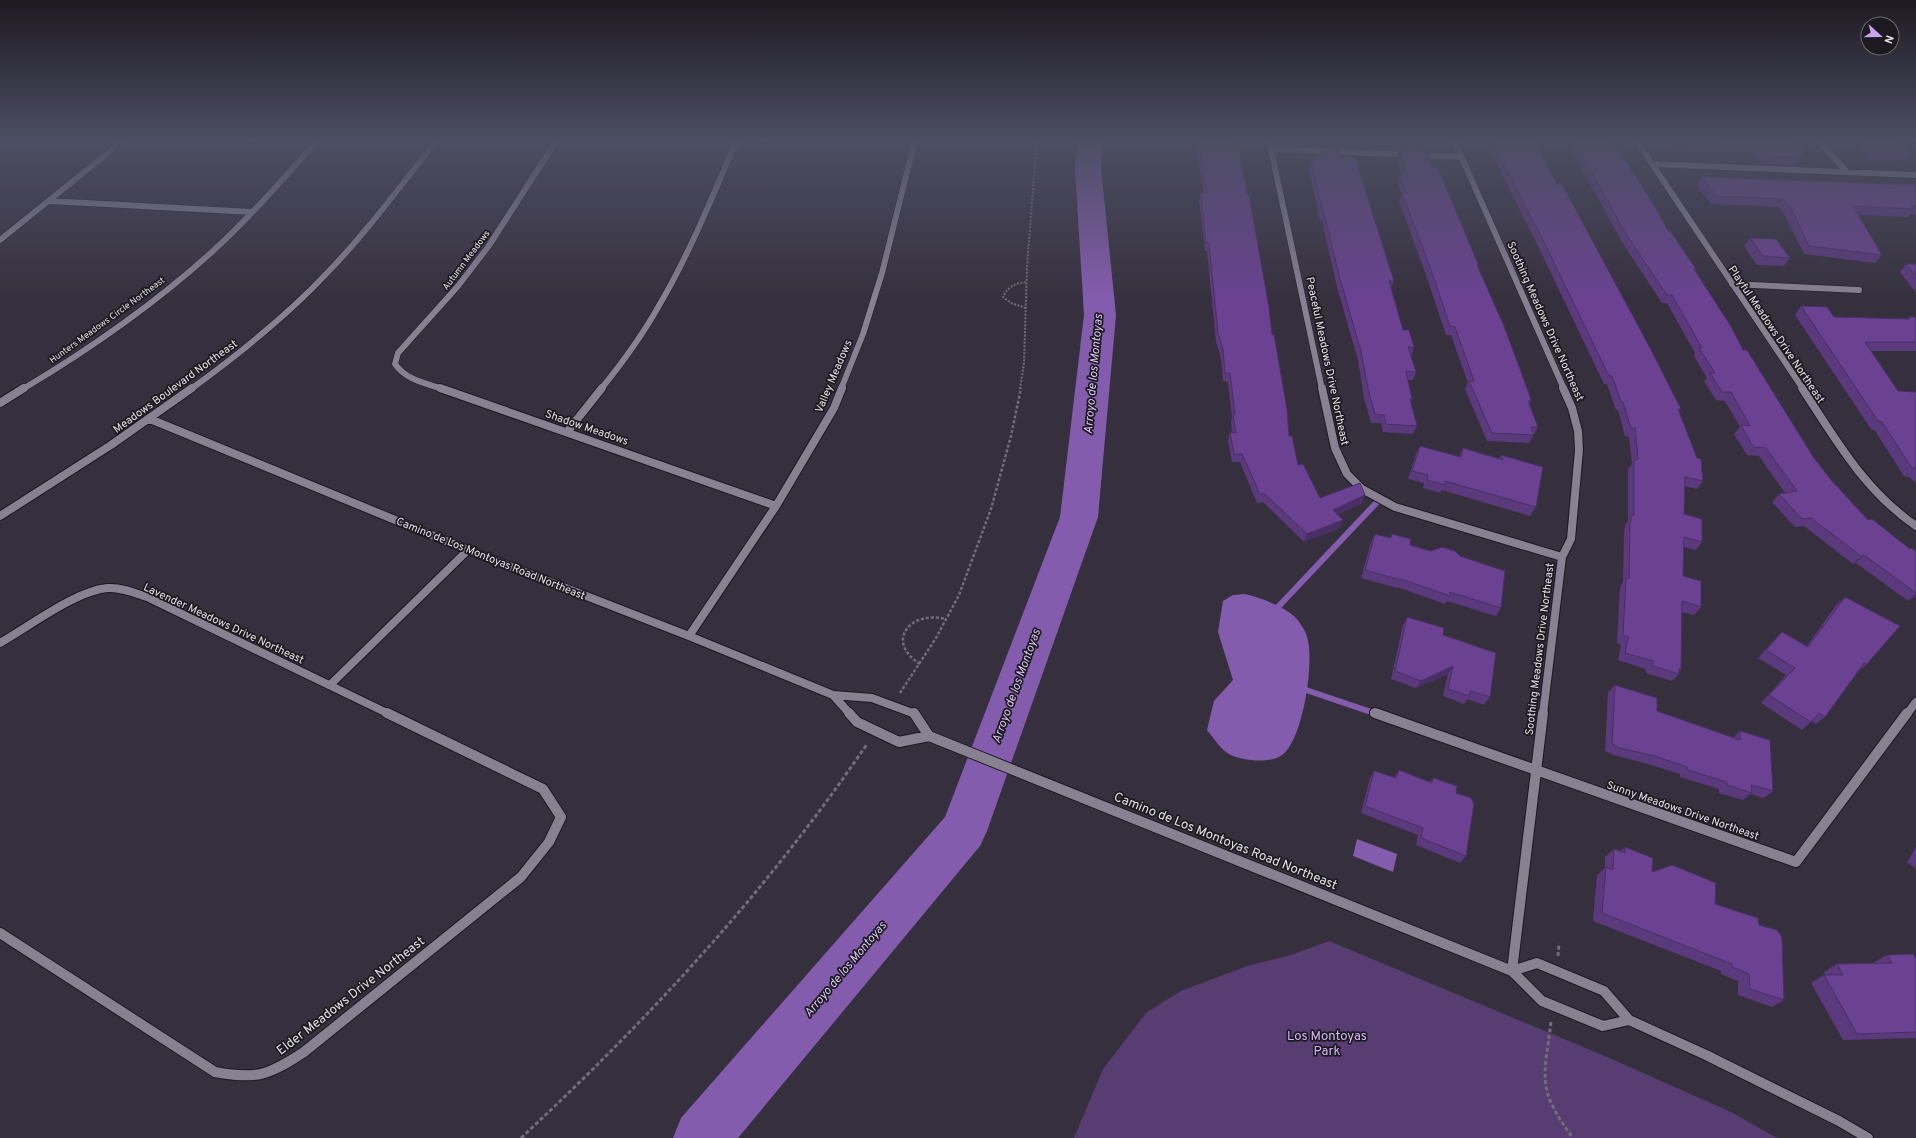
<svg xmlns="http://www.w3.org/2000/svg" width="1916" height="1138" viewBox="0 0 1916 1138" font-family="Overpass,sans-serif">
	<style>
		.green { fill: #573d72 }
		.water { fill: #845cae }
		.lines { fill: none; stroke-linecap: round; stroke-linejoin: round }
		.stream { stroke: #845cae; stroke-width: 6 }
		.river { fill: #845cae; fill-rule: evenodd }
		.street-far2-casing { stroke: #1d1724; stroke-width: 7 }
		.street-far1-casing { stroke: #1d1724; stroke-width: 10 }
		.street-casing { stroke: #1d1724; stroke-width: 12 }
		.path-far2 { stroke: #726d79; stroke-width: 2; stroke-dasharray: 2 1.5; stroke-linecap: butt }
		.path-far1 { stroke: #726d79; stroke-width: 2.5; stroke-dasharray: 3 2; stroke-linecap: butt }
		.path { stroke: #726d79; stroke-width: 3; stroke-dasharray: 4 2.5; stroke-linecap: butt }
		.street-far2 { stroke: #888192; stroke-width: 6 }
		.street-far1 { stroke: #888192; stroke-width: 8 }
		.street { stroke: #888192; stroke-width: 10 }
		.wall { fill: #5b397d }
		.shaded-wall { fill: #4a2e66 }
		.building { fill: #6a4291; stroke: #4a2e66 }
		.labels { text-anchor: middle; stroke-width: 3.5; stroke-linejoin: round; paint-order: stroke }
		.far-street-label { font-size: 9px; fill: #e4e0e9; stroke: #1c1920 }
		.street-label { font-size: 11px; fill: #e4e0e9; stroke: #1c1920 }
		.water-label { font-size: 12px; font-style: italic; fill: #ddcaf6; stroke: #1c1920 }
		.near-street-label { font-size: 13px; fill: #e4e0e9; stroke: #1c1920 }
		.near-park-label { font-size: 13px; fill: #d4b7f8; stroke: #1c1920 }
	</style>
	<rect width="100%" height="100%" fill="#36303e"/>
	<path class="green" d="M1329 941 1607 1057 1731 1112 1777 1138H1074L1103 1069 1147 1012 1181 991 1247 966 1291 955Z"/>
	<path class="water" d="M1245 594C1259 597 1286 607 1296 618 1300 623 1306 631 1307 637 1315 660 1303 741 1282 755 1270 764 1242 761 1229 754 1221 750 1213 737 1207 730L1214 701 1233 680 1218 632 1223 601 1233 595Z
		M1357 839 1397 854 1393 872 1353 856Z"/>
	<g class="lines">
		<path class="stream" d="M1278 607 1379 500
			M1306 690 1374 713"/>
		<path class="river" d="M1078 140H1104L1101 168 1116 315 1098 517 987 831 980 846 738 1138H673L681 1118 945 817 1060 517 1084 315 1075 168Z"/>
		<defs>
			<path id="street-far2" d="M1269 140 1322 389
				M1454 140 1564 389
				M1636 140 1803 389
				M1818 140 1847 172
				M1271 149 1461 157
				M1652 164 1916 175
				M49 201 252 212
				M0 240 124 140
				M1732 284 1859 290
				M23 389C90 349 156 303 214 250 251 216 284 178 318 140
				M191 389C239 354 286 317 327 273 367 232 401 185 437 140
				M443 389C425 383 406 380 395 364L398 353 458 286 488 247 557 140
				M601 389C623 362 644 333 661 302 691 251 713 194 737 140
				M841 389 863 334 882 273 915 140"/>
			<path id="street-far1" d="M440 388 776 506
				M1322 388 1335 448 1347 474 1362 489 1395 507 1562 557
				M1802 388C1836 440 1864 490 1916 526
				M0 403 24 388
				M150 419 468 550 689 636 833 695 872 698 915 714
				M567 432 602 388
				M0 516 111 445 192 388
				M689 636 776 506 834 408 842 388
				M0 643C28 627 77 590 108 588 121 587 135 593 147 597L389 714
				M330 685 468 550
				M833 695 850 714
				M1374 713 1378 714
				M1543 714 1562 557 1571 539 1579 450 1578 431 1572 408 1563 388
				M1907 714 1916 702"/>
			<path id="street" d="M849 713 857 722 899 742 929 736 1512 971 1542 1001 1603 1026 1629 1020
				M914 713 929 736
				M1375 713 1796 862 1907 713
				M0 933 215 1072C257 1080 269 1075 304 1052L521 877 549 842 561 817 543 789 387 713
				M1512 971 1543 713
				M1512 971 1537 963 1604 991 1629 1020 1706 1055 1839 1121 1868 1138"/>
		</defs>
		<use href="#street-far2" class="street-far2-casing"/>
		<use href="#street-far1" class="street-far1-casing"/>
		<use href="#street" class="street-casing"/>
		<path class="path-far2" d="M1026 308 1011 303 1003 297C1008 286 1016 283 1027 282
			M1020 389 1024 363 1027 267 1037 140"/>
		<path class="path-far1" d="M920 664C884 641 911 610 946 619
			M900 693 936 638 959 595 991 509 1011 436 1021 388"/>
		<path class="path" d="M1558 956 1559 943
			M1551 1022C1544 1079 1536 1088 1573 1138
			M521 1138C650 1018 768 890 867 744"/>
		<use href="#street-far2" class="street-far2"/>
		<use href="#street-far1" class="street-far1"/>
		<use href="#street" class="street"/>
	</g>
	<path class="wall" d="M1196 140H1238L1247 195 1272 334 1289 436 1298 465 1320 498 1365 495 1362 503 1337 515 1340 528 1304 542 1263 502 1257 503 1240 462H1232L1228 441 1230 432H1232L1231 422 1232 417 1228 382 1223 381 1221 358 1216 342 1207 251H1205L1199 201 1201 193H1204L1197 154Z
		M1317 140H1337L1335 147 1318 146Z
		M1389 140H1424L1425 144 1422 151 1393 150Z
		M1486 140H1538L1540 145 1538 150 1681 409 1679 411 1703 481 1697 489 1685 486 1684 514 1702 542 1696 550 1684 547 1683 576 1701 607 1694 615 1682 612 1681 670 1679 672V674L1672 681 1646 673V669L1618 660 1621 645 1617 643 1620 587 1623 582 1624 534 1625 525 1628 521V469L1632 464 1629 437 1625 436 1618 410H1616L1607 384H1604L1538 246 1493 157Z
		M1566 140H1611L1668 231 1696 269 1695 270 1743 350 1814 458 1832 481 1868 520 1910 549 1916 551V596L1908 601 1856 563 1853 564 1804 526 1795 527 1772 502 1779 494 1785 493 1759 456 1747 455 1734 434 1740 427 1725 401 1716 400 1704 381 1707 378 1694 356 1695 353 1667 303H1662L1622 242Z
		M1668 140H1795L1800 159 1794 165 1761 164 1753 153 1676 151Z
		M1850 140H1897L1911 153 1906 161 1868 160Z
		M1322 148 1342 157 1394 281 1391 288 1403 330 1414 347 1411 356 1416 372 1413 380H1408L1412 399 1411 402 1417 426 1413 434 1383 432 1381 423H1371L1364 398 1358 360 1337 287 1322 221H1320L1309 168 1311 160 1320 156Z
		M1399 151 1432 167 1479 266 1478 267 1531 401 1529 405 1538 427 1529 443 1487 441 1465 389 1468 383 1451 335H1446L1426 275 1399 201 1402 195 1398 184 1400 176H1402L1396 159Z
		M1702 177 1916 185V215L1910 214 1908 217 1858 215 1882 255 1875 263 1804 254 1784 214 1778 207 1711 204 1697 185Z
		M1750 238 1790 258 1784 266 1757 265 1744 246Z
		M1906 264H1916V293L1900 272Z
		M1801 306 1834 317 1907 319 1909 317H1916V351H1870L1898 391 1916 392V483L1909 477 1904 476 1875 431 1871 429 1795 315Z
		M1420 446 1459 457 1463 448 1498 459 1501 455 1536 507 1530 516 1442 490 1440 493 1423 488 1424 483 1408 479 1416 454Z
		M1375 534 1390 538 1392 534 1410 545 1501 608 1496 616 1447 601 1445 604 1397 587V588L1361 578 1371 542Z
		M1845 597 1867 664 1858 672 1825 717 1816 724 1812 721 1802 730 1761 703 1786 675 1758 658 1774 640 1782 632 1807 646 1836 605Z
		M1407 617 1443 635 1490 697 1484 705 1467 699 1464 704 1443 696 1448 674 1416 688 1391 679 1403 625Z
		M1615 685 1657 711 1733 738 1740 731 1773 791 1764 798 1750 794 1743 800 1719 793V789L1680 777V774L1648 764 1614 755 1605 751 1608 692Z
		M1399 770 1430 782 1433 778 1456 793 1466 856 1460 863 1416 845 1418 835 1361 813 1370 778 1374 771 1394 777Z
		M1625 847 1652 872 1759 925 1784 1000 1772 1007 1738 995V981L1721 974V971L1593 921 1597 875 1605 868V857L1614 849 1620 851Z
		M1916 847V869L1907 862Z
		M1887 955 1916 959V1038L1843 1040 1811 983 1824 975H1825L1824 972 1837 964H1874L1873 963Z"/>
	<path class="shaded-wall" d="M1805 151 1800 159 1794 165 1799 158Z
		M1365 495 1362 503 1329 519 1333 510Z
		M1343 520 1340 528 1304 542 1307 534Z
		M1864 555 1856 563 1853 564 1861 556Z
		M1916 594V596L1908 601Z
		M1453 666 1448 674 1416 688 1421 681Z"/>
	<path class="building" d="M1198 140H1238L1247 195H1249L1269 307 1272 334 1274 335 1278 357 1287 409 1289 436H1292L1298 465 1303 464 1320 498 1360 483 1365 495 1333 510 1343 520 1307 534 1265 494H1260L1242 454H1234L1230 432 1236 433 1233 414H1235L1230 373H1225L1223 349 1218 333 1209 243H1206L1201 193H1207Z
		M1394 140H1424L1425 144 1395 142Z
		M1492 140H1538L1540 145H1536L1557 184H1562L1648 344 1681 409H1678L1697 458 1701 459 1703 481 1685 477 1684 514 1702 519V542L1684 537 1683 576 1701 581V607L1682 601 1681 670 1679 669V674L1653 666V661L1625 653 1628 637 1623 635 1626 579 1629 578 1630 525 1631 517 1634 515V461L1638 459 1635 428H1631L1623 402H1621L1612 376H1609L1542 238 1496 149Z
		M1574 140H1611L1619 152 1624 158 1654 205 1668 231 1671 232 1696 269H1694L1732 328 1743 350H1747L1814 458 1832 481 1868 520 1872 519 1910 549 1911 548 1916 551V593L1864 555 1861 556 1811 518 1802 519 1779 494 1797 491 1766 448 1753 447 1741 425 1750 426 1731 392H1722L1710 373H1715L1699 348H1702L1672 295H1667L1626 234Z
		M1678 140H1795L1805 151 1799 158 1766 156 1757 145 1680 143Z
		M1862 140H1897L1911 153 1873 152Z
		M1322 148H1339L1342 157 1355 158 1394 281H1389L1403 330H1409L1414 347H1408L1416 372 1406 371 1412 399H1410L1417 426 1386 424 1384 415 1375 414 1368 389 1361 351 1340 279 1324 213H1323L1311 160 1324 155Z
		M1399 151 1428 152 1432 167 1438 168 1479 266 1477 265 1504 326 1530 396 1531 401H1528L1538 427H1531L1534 435 1492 433 1469 381H1474L1455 327 1450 326 1430 267 1402 193H1407L1400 176H1408Z
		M1702 177 1916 185V206H1911L1914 209 1853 206 1882 255 1809 246 1790 206 1783 199 1716 196Z
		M1750 238 1776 239 1790 258 1763 256Z
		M1906 264H1916V276Z
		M1801 306 1827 307 1834 317 1910 319 1909 317H1916V342H1865L1898 391 1916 392V468H1912L1882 422 1878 421Z
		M1420 446 1461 457 1463 448 1503 460 1501 455 1543 467 1536 507 1445 481V485L1427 480 1428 475 1412 471Z
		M1375 534 1391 538 1392 534 1411 539 1410 545 1431 551 1442 547 1455 551 1460 556 1505 571 1501 608 1450 592V596L1401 579V580L1365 570Z
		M1845 597 1900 626 1867 664 1864 663 1825 717 1819 713 1811 722 1769 695 1795 668 1766 650 1782 632 1808 647Z
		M1407 617 1444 628 1443 635 1496 653 1490 697 1470 691 1469 696 1448 689 1453 666 1421 681 1395 671Z
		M1615 685 1657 698V711L1740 740V731L1770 740 1773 791 1751 785 1752 793 1727 785V782L1688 770 1687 767 1655 756 1620 748 1612 744Z
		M1399 770 1432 783 1433 778 1457 786 1456 793 1471 798 1474 804 1466 856 1421 838 1423 828 1365 806 1374 771 1396 778Z
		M1625 847 1653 858 1652 872 1672 865 1716 883 1715 904 1758 918 1759 925 1777 930 1782 937 1784 1000 1750 989 1749 974 1732 967V964L1602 913 1606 867 1613 870 1614 849 1625 853Z
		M1913 954 1916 959V1032L1857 1034 1824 975H1843L1837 964 1892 963 1887 955Z"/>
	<linearGradient id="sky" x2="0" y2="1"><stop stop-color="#1e1a22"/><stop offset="0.47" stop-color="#4c4e63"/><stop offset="1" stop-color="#4c4e63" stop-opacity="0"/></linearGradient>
	<rect width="1916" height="299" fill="url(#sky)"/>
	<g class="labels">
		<g class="far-street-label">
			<text transform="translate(466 260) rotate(-53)" y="3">Autumn Meadows</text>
			<text transform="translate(107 320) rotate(-36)" y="3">Hunters Meadows Circle Northeast</text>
		</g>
		<g class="street-label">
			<text transform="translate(1546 321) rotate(66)" y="4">Soothing Meadows Drive Northeast</text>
			<text transform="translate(1777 334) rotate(56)" y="4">Playful Meadows Drive Northeast</text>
			<text transform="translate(1328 361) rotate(78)" y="4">Peaceful Meadows Drive Northeast</text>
			<text transform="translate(833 376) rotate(-67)" y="4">Valley Meadows</text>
			<text transform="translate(175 386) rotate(-36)" y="4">Meadows Boulevard Northeast</text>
			<text transform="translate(587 427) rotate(19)" y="4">Shadow Meadows</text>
			<text transform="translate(491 558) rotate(22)" y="4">Camino de Los Montoyas Road Northeast</text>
			<text transform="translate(224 623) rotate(25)" y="4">Lavender Meadows Drive Northeast</text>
			<text transform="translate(1539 649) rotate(-83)" y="4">Soothing Meadows Drive Northeast</text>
			<text transform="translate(1683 810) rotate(19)" y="4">Sunny Meadows Drive Northeast</text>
		</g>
		<g class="water-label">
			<text transform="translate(1093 374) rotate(-85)" y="4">Arroyo de los Montoyas</text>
			<text transform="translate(1016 686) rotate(-70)" y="4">Arroyo de los Montoyas</text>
			<text transform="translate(845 969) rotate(-50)" y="4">Arroyo de los Montoyas</text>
		</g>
		<g class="near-street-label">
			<text transform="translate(1226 840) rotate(22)" y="5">Camino de Los Montoyas Road Northeast</text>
			<text transform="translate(350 995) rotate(-38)" y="5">Elder Meadows Drive Northeast</text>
		</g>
		<g class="near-park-label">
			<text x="1327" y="1040">Los Montoyas<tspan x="1327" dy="15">Park</tspan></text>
		</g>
	</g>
	<g transform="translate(1880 36) rotate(111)"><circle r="19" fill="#1c1920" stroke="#6c6970"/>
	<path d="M0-3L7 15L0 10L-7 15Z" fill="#c7a6ef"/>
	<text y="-6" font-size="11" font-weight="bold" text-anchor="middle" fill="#e4e0e9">N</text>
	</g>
</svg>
